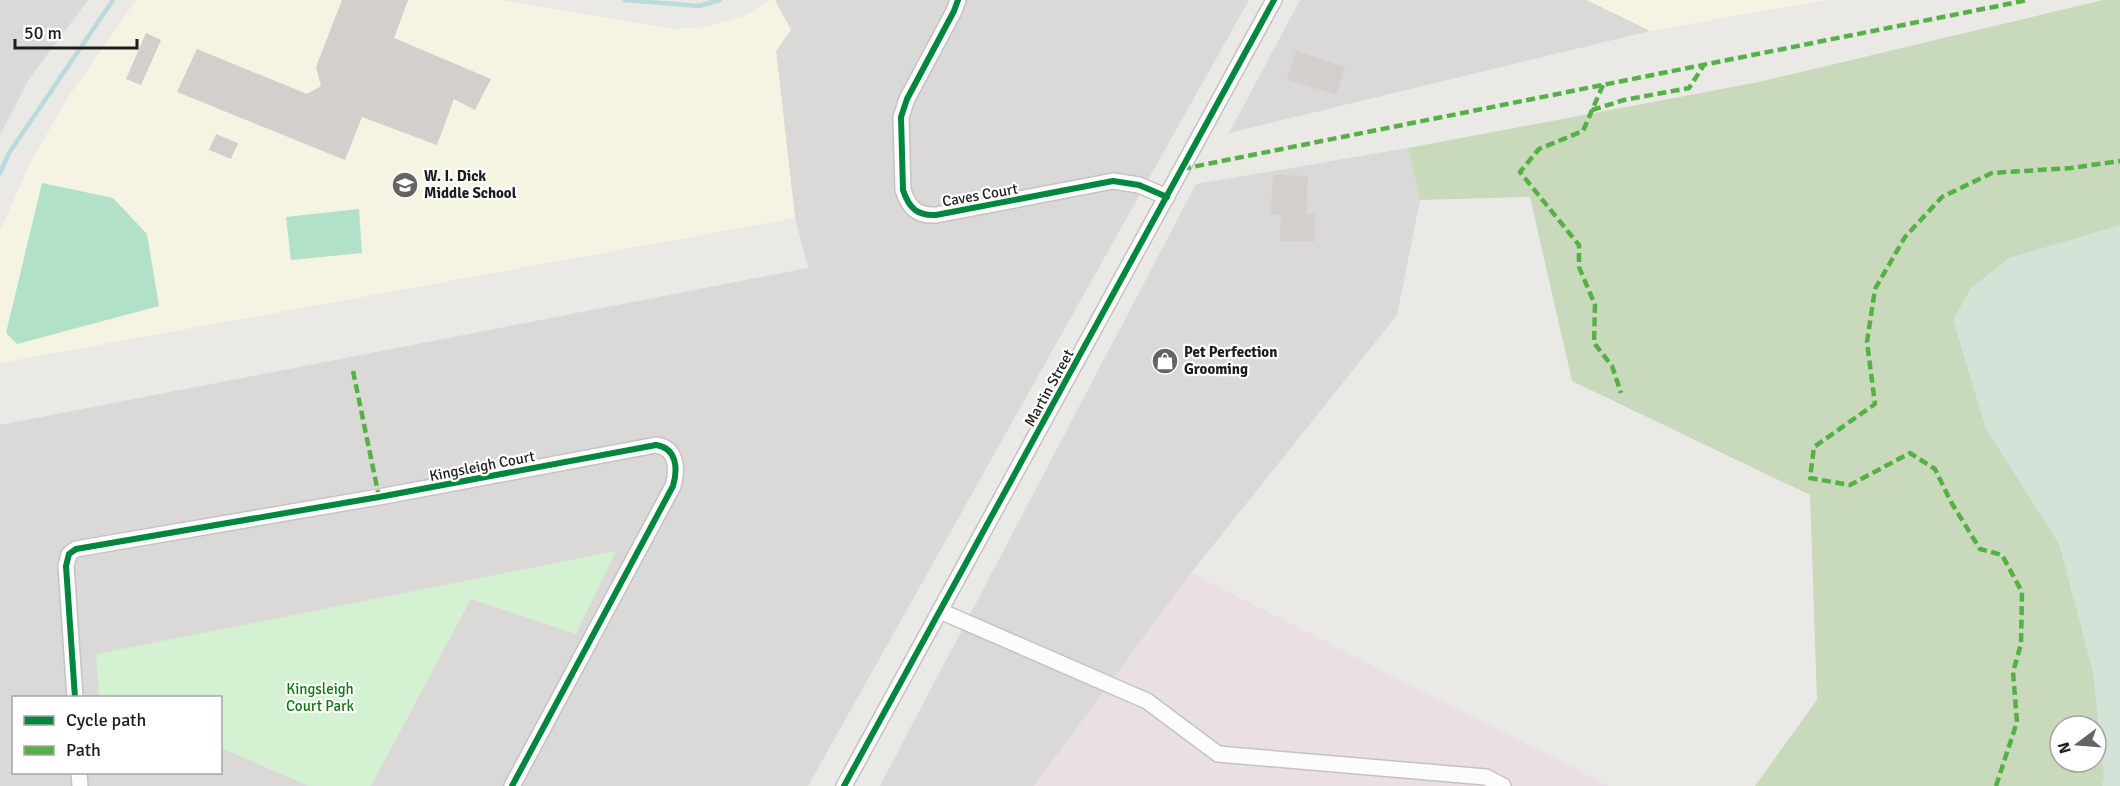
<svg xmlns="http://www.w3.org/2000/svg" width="2120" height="786" viewBox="0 0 2120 786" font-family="Signika,sans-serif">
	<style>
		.residential { fill: #dad9d7; fill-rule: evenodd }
		.industrial { fill: #e9dfe5 }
		.education { fill: #f5f3e1 }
		.forest { fill: #c9d9bc; fill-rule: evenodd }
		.wetland { fill: #d4e2d8 }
		.park { fill: #d4f1d2 }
		.pitch { fill: #b2e1c9 }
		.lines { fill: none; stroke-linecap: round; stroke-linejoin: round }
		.stream { stroke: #badade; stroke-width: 4.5 }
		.building { fill: #d2cfcd }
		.minor-casing { stroke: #c4c3c2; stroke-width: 18 }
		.minor { stroke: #fcfcfb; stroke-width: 15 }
		.quiet { stroke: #55b145; stroke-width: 4.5; stroke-dasharray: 9 4.5; stroke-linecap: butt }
		.cycleway-casing { stroke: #fff; stroke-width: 10 }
		.cycleway { stroke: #00873e; stroke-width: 6 }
		.labels { text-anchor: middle; stroke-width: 4.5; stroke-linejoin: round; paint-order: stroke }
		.poi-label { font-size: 15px; font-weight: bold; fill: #1d1d1d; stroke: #fff; text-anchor: start }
		.street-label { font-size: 15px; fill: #1d1d1d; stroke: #fff }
		.park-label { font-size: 15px; fill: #10770f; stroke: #fff }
	</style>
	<rect width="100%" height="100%" fill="#ebe9e6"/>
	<path class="residential" d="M0 0H88L29 79 0 135Z
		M775 0H1249L808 786H0V425L808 268 795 218 776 50 791 30ZM14 698H220V772H14Z
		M1300 0H1587L1650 31 1229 133Z
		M1408 148 1420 200 1397 315 1191 573 1034 786H880L1196 184Z"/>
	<path class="industrial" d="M1191 573 1609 786H1034Z"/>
	<path class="education" d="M136 0H499L673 29 706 27 744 16 770 0H775L791 30 776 51 795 218 0 363V231L31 161 69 96Z
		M1587 0H1825L1650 31Z"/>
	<path class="forest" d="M2103 0H2120V786H1755L1817 700 1810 495 1572 381 1530 197 1420 200 1408 148 1759 82ZM2060 726H2096V762H2060Z"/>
	<path class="wetland" d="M2120 225V786H2102L2104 776 2093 672 2059 544 1986 429 1953 320 1971 288 2009 258Z"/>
	<path class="park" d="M616 551 576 634 471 599 371 786H309L221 748 220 698H104L99 695 96 654Z"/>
	<path class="pitch" d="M42 183 113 198 147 234 159 306 17 344 6 333Z
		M359 209 362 253 291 260 286 217Z"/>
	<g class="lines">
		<path class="stream" d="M625 0 699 6 720 0
			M0 173 9 153 113 0"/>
	</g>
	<path class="building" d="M342 0H408L394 38 491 79 475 110 454 99 437 145 362 117 345 160 177 92 197 49 307 94 321 86 316 67Z
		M146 33 161 40 141 85 126 79Z
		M1296 51 1345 67 1336 95 1287 79Z
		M216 134 238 143 231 159 209 150Z
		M1273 175 1308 176 1306 214H1315L1314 242 1280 241 1281 215 1271 214Z"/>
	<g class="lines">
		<defs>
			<path id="minor" d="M958 0 954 11 907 99 901 117 903 190C909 208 917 216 936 215L1113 181 1139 185 1167 197
				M940 611 1147 701 1218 754 1486 777 1503 786
				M75 698 66 566 69 554 76 549 379 497 656 445C677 448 678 469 673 486L512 786
				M79 772 80 786
				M844 786 1274 0"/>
		</defs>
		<use href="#minor" class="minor-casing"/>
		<use href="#minor" class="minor"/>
		<path class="quiet" d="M1603 85 1583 131 1539 149 1520 172 1579 245V267L1595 305 1594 343 1612 366 1621 393
			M1592 110 1624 100 1689 88 1704 65
			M1182 169 2028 0
			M353 371 379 497
			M1996 786 2017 722 2013 672 2021 644 2022 592 2002 555 1980 549 1951 502 1935 469 1910 453 1850 485 1810 478 1814 447 1875 404 1867 342 1875 289 1905 237 1942 197 1992 173 2071 168 2120 161"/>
		<defs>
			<path id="cycleway" d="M958 0 954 11 907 99 901 117 903 190C909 208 917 216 936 215L1113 181 1139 185 1167 197
				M75 698 66 566 69 554 76 549 379 497 656 445C677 448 678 469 673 486L512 786
				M844 786 1274 0"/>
		</defs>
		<use href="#cycleway" class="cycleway-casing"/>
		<use href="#cycleway" class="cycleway"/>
	</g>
	<defs>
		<symbol id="school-disc" viewBox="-11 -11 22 22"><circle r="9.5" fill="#656463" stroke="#fff"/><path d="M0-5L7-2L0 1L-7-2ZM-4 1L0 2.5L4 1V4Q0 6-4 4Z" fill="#fff"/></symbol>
		<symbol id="shop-disc" viewBox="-11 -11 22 22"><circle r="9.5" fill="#656463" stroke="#fff"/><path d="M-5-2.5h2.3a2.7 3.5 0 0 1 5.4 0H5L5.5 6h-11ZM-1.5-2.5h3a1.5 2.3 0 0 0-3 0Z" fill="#fff"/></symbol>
	</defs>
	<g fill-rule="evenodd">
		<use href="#school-disc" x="390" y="170" width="30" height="30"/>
		<use href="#shop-disc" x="1150" y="346" width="30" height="30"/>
	</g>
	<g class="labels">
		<g class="poi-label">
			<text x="424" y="181">W. I. Dick<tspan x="424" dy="17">Middle School</tspan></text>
			<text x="1184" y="357">Pet Perfection<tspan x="1184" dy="17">Grooming</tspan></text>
		</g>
		<g class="street-label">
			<text transform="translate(980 195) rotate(-10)" y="5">Caves Court</text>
			<text transform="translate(1049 388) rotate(-61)" y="5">Martin Street</text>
			<text transform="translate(482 466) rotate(-11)" y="5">Kingsleigh Court</text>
		</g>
		<g class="park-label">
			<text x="320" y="694">Kingsleigh<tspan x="320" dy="17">Court Park</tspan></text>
		</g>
	</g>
	<rect x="12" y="696" width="210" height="78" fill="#ffffff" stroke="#a5a5a5" stroke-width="1.5"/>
	<rect x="24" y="716" width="30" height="9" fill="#00873e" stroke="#a5a5a5" stroke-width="1.5"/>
	<text x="66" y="726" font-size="18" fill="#1d1d1d">Cycle path</text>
	<rect x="24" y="746" width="30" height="9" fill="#55b145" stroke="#a5a5a5" stroke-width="1.5"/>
	<text x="66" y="756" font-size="18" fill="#1d1d1d">Path</text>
	<g transform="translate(2078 744) rotate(254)"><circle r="28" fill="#ffffff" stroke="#a5a5a5" stroke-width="1.5"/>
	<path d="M0-4.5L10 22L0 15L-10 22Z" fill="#656463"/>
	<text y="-9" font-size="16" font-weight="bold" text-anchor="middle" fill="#1d1d1d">N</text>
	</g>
	<path d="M15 39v9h122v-9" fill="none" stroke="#1d1d1d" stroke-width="3"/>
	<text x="24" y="39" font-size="18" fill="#1d1d1d" stroke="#ffffff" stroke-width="4.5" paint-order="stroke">50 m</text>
</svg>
